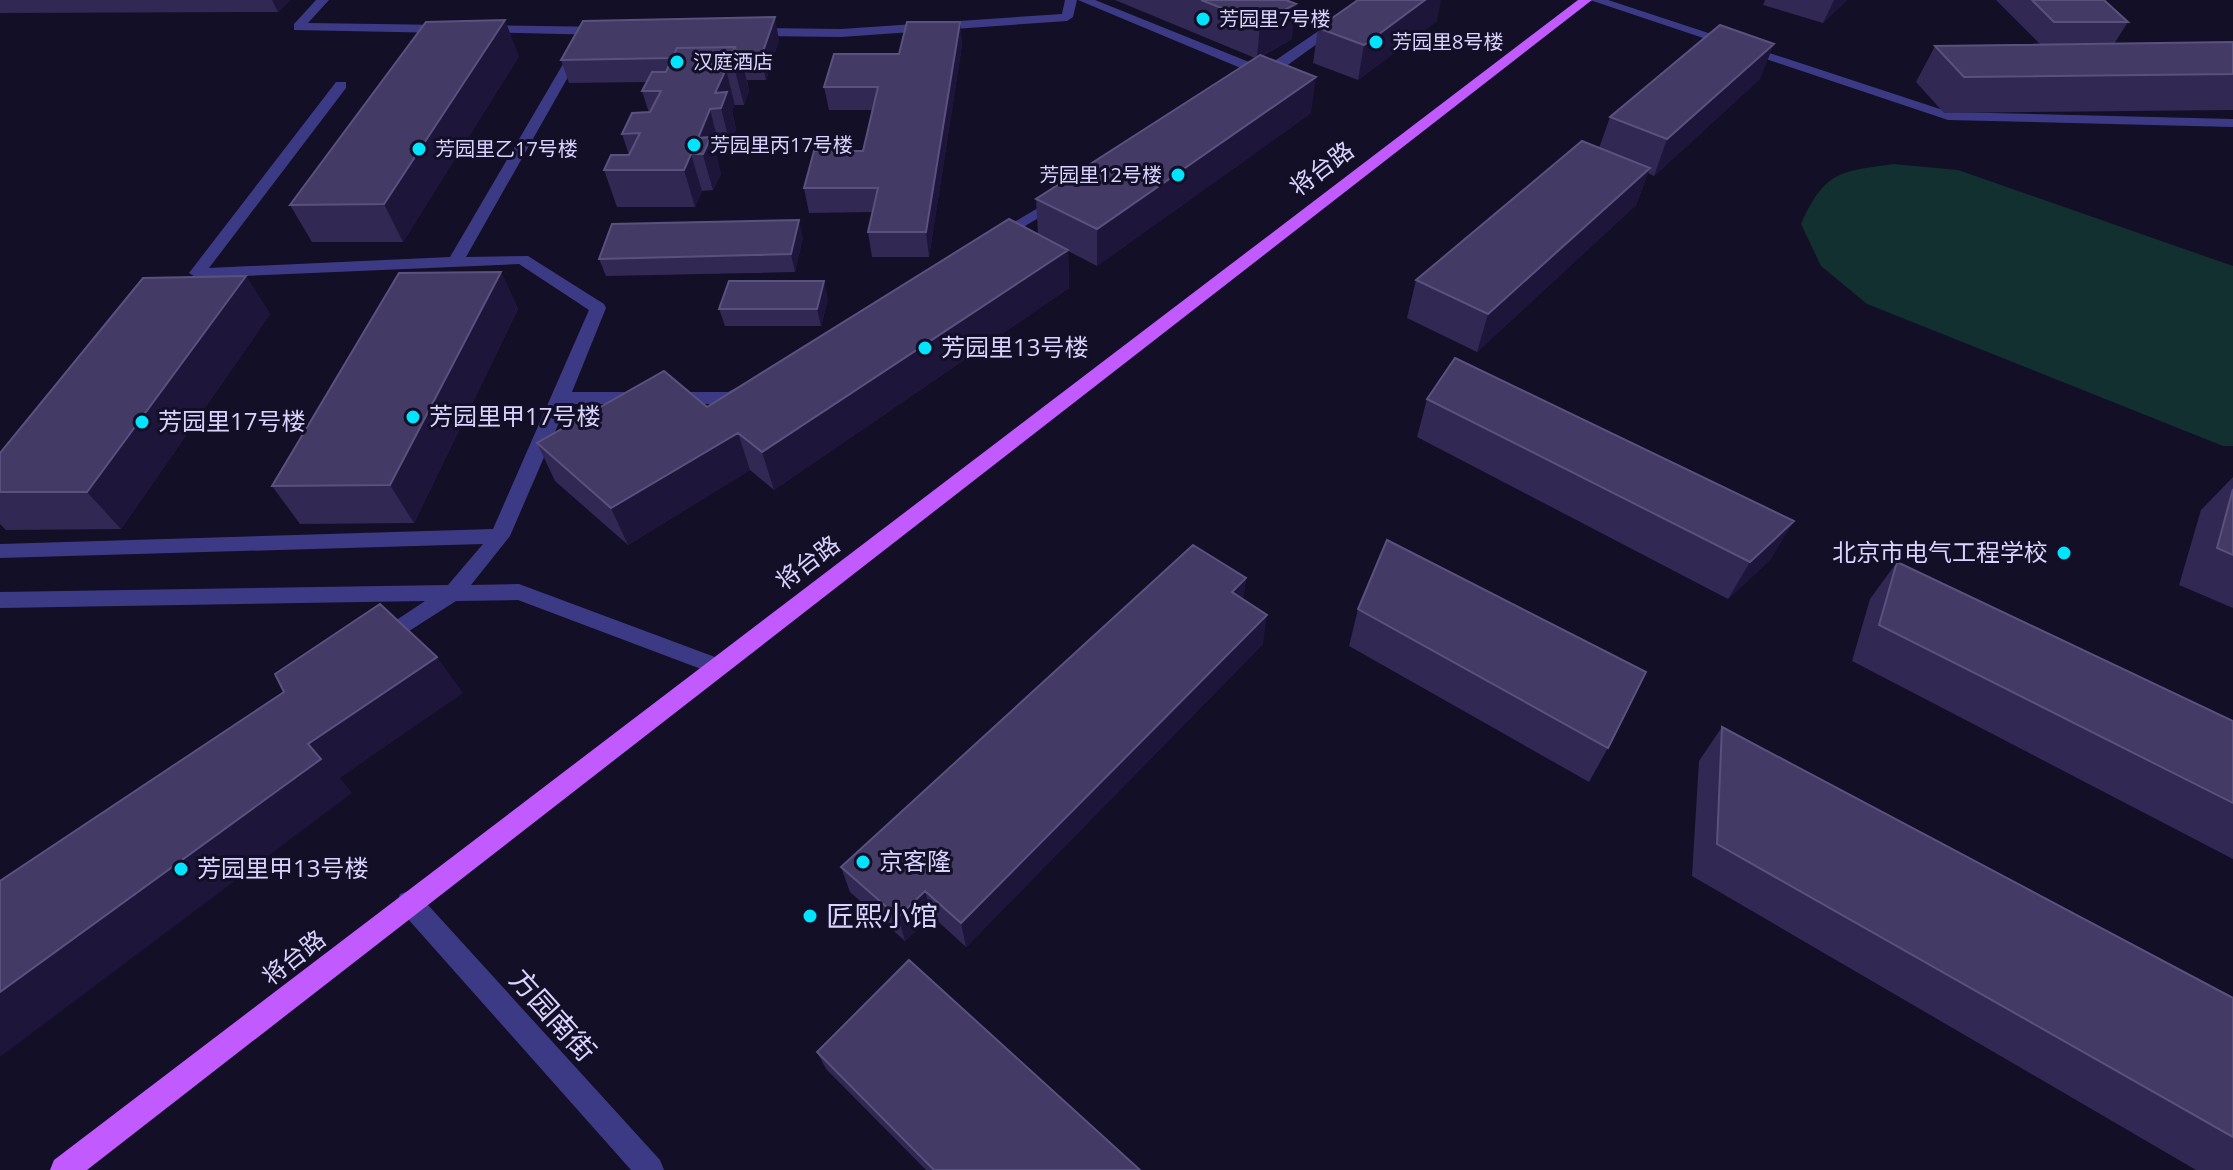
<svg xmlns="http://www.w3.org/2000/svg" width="2233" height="1170" viewBox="0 0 2233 1170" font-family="'Open Sans','Noto Sans SC',sans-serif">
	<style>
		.green { fill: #12302f }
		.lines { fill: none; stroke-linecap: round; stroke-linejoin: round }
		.minor { fill: #3d3a85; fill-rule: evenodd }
		.major { fill: #c25bff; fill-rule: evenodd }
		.wall { fill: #312854 }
		.shaded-wall { fill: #1d163a }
		.building { fill: #433a66; stroke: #5a527e; stroke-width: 2 }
		.poi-dot { fill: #00e5ff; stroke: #130f26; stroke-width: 3 }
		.labels { text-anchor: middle; stroke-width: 6; stroke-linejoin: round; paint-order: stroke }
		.far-poi-label { font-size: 20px; fill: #d9d4ff; stroke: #130f26; text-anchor: start }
		.street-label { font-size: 24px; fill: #d9d4ff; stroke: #130f26 }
		.poi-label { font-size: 24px; fill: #d9d4ff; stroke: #130f26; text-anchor: start }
		.near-poi-label { font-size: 28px; fill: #d9d4ff; stroke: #130f26; text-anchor: start }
		.near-street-label { font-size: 28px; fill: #d9d4ff; stroke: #130f26 }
	</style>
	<rect width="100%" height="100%" fill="#130f26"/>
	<path class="green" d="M1893 164 1958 170 2233 266V446H2223L1867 304 1821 266 1801 224C1825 171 1839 172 1893 164Z"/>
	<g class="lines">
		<path class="minor" d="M316 0H329L308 23 446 25 452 29 446 33 294 30V24Z
			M1065 0H1077L1073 17 1067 21 841 37 754 36 748 32 754 28 841 29 1062 14Z
			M1078 0H1095L1264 68 1364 0H1378L1271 77 1255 80V74Z
			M1590 0H1608L1949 112 2233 119V127L1948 120Z
			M482 25 606 27 612 31 606 35 478 32V26Z
			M579 43 585 47 466 257 528 256 604 304 606 308 572 392H728L747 382 756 388 731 404H567L510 536 471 585 519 584 723 660 727 666 723 672 716 675 709 672 518 600 456 601 381 649 374 647 371 641 374 635 425 601 0 608V592L448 585 483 544 0 558V544L493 529 589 310 519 264 197 278 189 273 336 82H346V88L209 268 450 257 573 47Z
			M1058 196 1065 200 1063 203 1002 240 997 242 989 237Z
			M409 891 418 894 660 1160 664 1170H631L400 910 397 902 400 894Z"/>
		<path class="major" d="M1578 0H1592L87 1170H50L54 1160Z"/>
	</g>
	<path class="wall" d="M0 0H290L278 12 0 13Z
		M1115 0H1286L1292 39 1262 56 1311 113 1097 266 1068 251 1069 288 774 490 750 470 628 545 555 481 537 443 707 407 1038 234 1036 199 1255 58Z
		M1765 0H1847L1823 23 1763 5Z
		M1996 0H2104L2128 22 2114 44 2233 42V110L1944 113 1916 82 1935 46 2041 45Z
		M1437 21 1358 80 1313 63 1318 28Z
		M960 22 962 45 929 257H872L868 232 872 212 809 213 804 188 863 151 872 110H829L824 87 899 54Z
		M779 40 766 80H747L749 91 744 105H735L732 111 736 129 730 145H719L716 155 721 174 713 190 702 191 695 207H617L604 170 629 155 622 134 649 113 642 91 647 82 569 83 561 60Z
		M519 56 403 242H312L290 205Z
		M1760 79 1654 176 1648 173 1636 205 1477 352 1407 318 1416 280 1599 148 1610 117Z
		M803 237 795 272 606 276 599 259Z
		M501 272 518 309 414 523 300 524 272 486Z
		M246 276 270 314 121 529 6 530 0 524V453Z
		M828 299 821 326H725L719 309Z
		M1427 399 1771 559 1728 599 1417 437Z
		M2233 477V608L2179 585 2201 510Z
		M1897 562 2233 721V859L1852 661 1870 599Z
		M1246 578 1243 600 1263 644 966 947 932 916 905 941 850 892 841 867Z
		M1358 609 1608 748 1589 782 1349 646Z
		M1722 727 2233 998V1170H2196L1692 876 1699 761Z
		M817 1052 1140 1170H926L826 1069Z"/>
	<path class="shaded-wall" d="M272 0H290L278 12Z
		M1425 0H1441L1437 21 1358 80 1364 45Z
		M1834 0H1847L1823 23Z
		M1296 4 1292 39 1257 58 1260 23Z
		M775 17 779 40 766 80 761 57Z
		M505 20 519 56 403 242 384 204Z
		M960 22 962 45 929 257 926 232Z
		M1774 44 1760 79 1654 176 1667 139Z
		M735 47 741 55 749 91 744 105 731 55Z
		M726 69 735 105 732 111 736 129 730 145 721 108 715 93Z
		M1316 77 1311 113 1097 266V229Z
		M710 109 719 145 716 155 721 174 713 190 698 138Z
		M691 154 702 191 695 207 684 170Z
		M1650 168 1636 205 1477 352 1488 314Z
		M799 220 803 237 795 272 791 254Z
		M1068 250 1069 288 774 490 762 452Z
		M501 272 518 309 414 523 390 485Z
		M246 276 270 314 121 529 87 492Z
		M824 281 828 299 821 326 817 309Z
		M738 433 750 470 628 545 611 508Z
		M1794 521 1771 559 1728 599 1750 562Z
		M1246 578 1242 608 1232 592Z
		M1267 615 1263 644 966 947 961 923Z
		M437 657 463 693 340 778 352 793 0 1057V992L308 744Z
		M925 891 932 916 905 941 898 917Z"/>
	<path class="building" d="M1201 0H1286L1296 4 1260 23Z
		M1358 0H1425L1364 45 1318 28Z
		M2032 0H2104L2128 22H2054Z
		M775 17 761 57H740L741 55H737L735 47 677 48 673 58 561 60 583 21Z
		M505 20 384 204 290 205 426 22Z
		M907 22H960L926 232H868L878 188H804L814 151H863L878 87H824L834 54H899Z
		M1720 25 1774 44 1667 139 1610 117Z
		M2233 42V74L1964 77 1935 46Z
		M735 47 731 55H741L735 69H726L715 93 727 92 721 108 710 109 698 138 711 137 703 154H691L684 170H604L611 155H629L640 133 622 134 632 113 650 112 661 91H642L652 72H666L677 48Z
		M1260 55 1316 77 1097 229 1036 199Z
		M1582 141 1650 168 1488 314 1416 280Z
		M1009 219 1068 250 762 452 738 433 611 508 537 443 664 371 707 407Z
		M799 220 791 254 599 259 612 224Z
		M501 272 390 485 272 486 399 273Z
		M246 276 87 492H0V453L143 278Z
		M729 281H824L817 309H719Z
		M1455 358 1794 521 1750 562 1427 399Z
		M2233 489V555L2217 548Z
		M1387 540 1646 672 1608 748 1358 609Z
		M1193 545 1246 578 1232 592 1267 615 961 923 925 891 898 917 841 867Z
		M1897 562 2233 721V803L1879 625Z
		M380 604 437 657 308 744 321 759 0 992V881L284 692 275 674Z
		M1722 727 2233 998V1137L1717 844Z
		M909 960 1140 1170H934L817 1052Z"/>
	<g class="poi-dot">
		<circle cx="1203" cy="19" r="8"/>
		<circle cx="1376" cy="42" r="8"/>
		<circle cx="677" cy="62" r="8"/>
		<circle cx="694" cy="145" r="8"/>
		<circle cx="419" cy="149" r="8"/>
		<circle cx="1178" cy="175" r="8"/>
		<circle cx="925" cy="348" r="8"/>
		<circle cx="413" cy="417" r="8"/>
		<circle cx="142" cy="422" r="8"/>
		<circle cx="2064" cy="553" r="8"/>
		<circle cx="863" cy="862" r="8"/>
		<circle cx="181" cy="869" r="8"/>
		<circle cx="810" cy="916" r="8"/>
	</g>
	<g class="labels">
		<g class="far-poi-label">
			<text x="1219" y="26">芳园里7号楼</text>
			<text x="1392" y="49">芳园里8号楼</text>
			<text x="693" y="69">汉庭酒店</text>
			<text x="710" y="152">芳园里丙17号楼</text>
			<text x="435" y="156">芳园里乙17号楼</text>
			<text x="1162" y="182" text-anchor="end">芳园里12号楼</text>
		</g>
		<g class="street-label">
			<text transform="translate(1322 169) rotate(-37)" y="8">将台路</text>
			<text transform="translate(808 563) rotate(-37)" y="8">将台路</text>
			<text transform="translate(294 958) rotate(-38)" y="8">将台路</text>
		</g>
		<g class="poi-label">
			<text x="941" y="356">芳园里13号楼</text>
			<text x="429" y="425">芳园里甲17号楼</text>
			<text x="158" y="430">芳园里17号楼</text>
			<text x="2048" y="561" text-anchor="end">北京市电气工程学校</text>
			<text x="879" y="870">京客隆</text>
			<text x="197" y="877">芳园里甲13号楼</text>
		</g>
		<g class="near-poi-label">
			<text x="826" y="926">匠熙小馆</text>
		</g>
		<g class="near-street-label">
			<text transform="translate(553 1015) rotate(48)" y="10">方园南街</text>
		</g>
	</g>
</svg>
